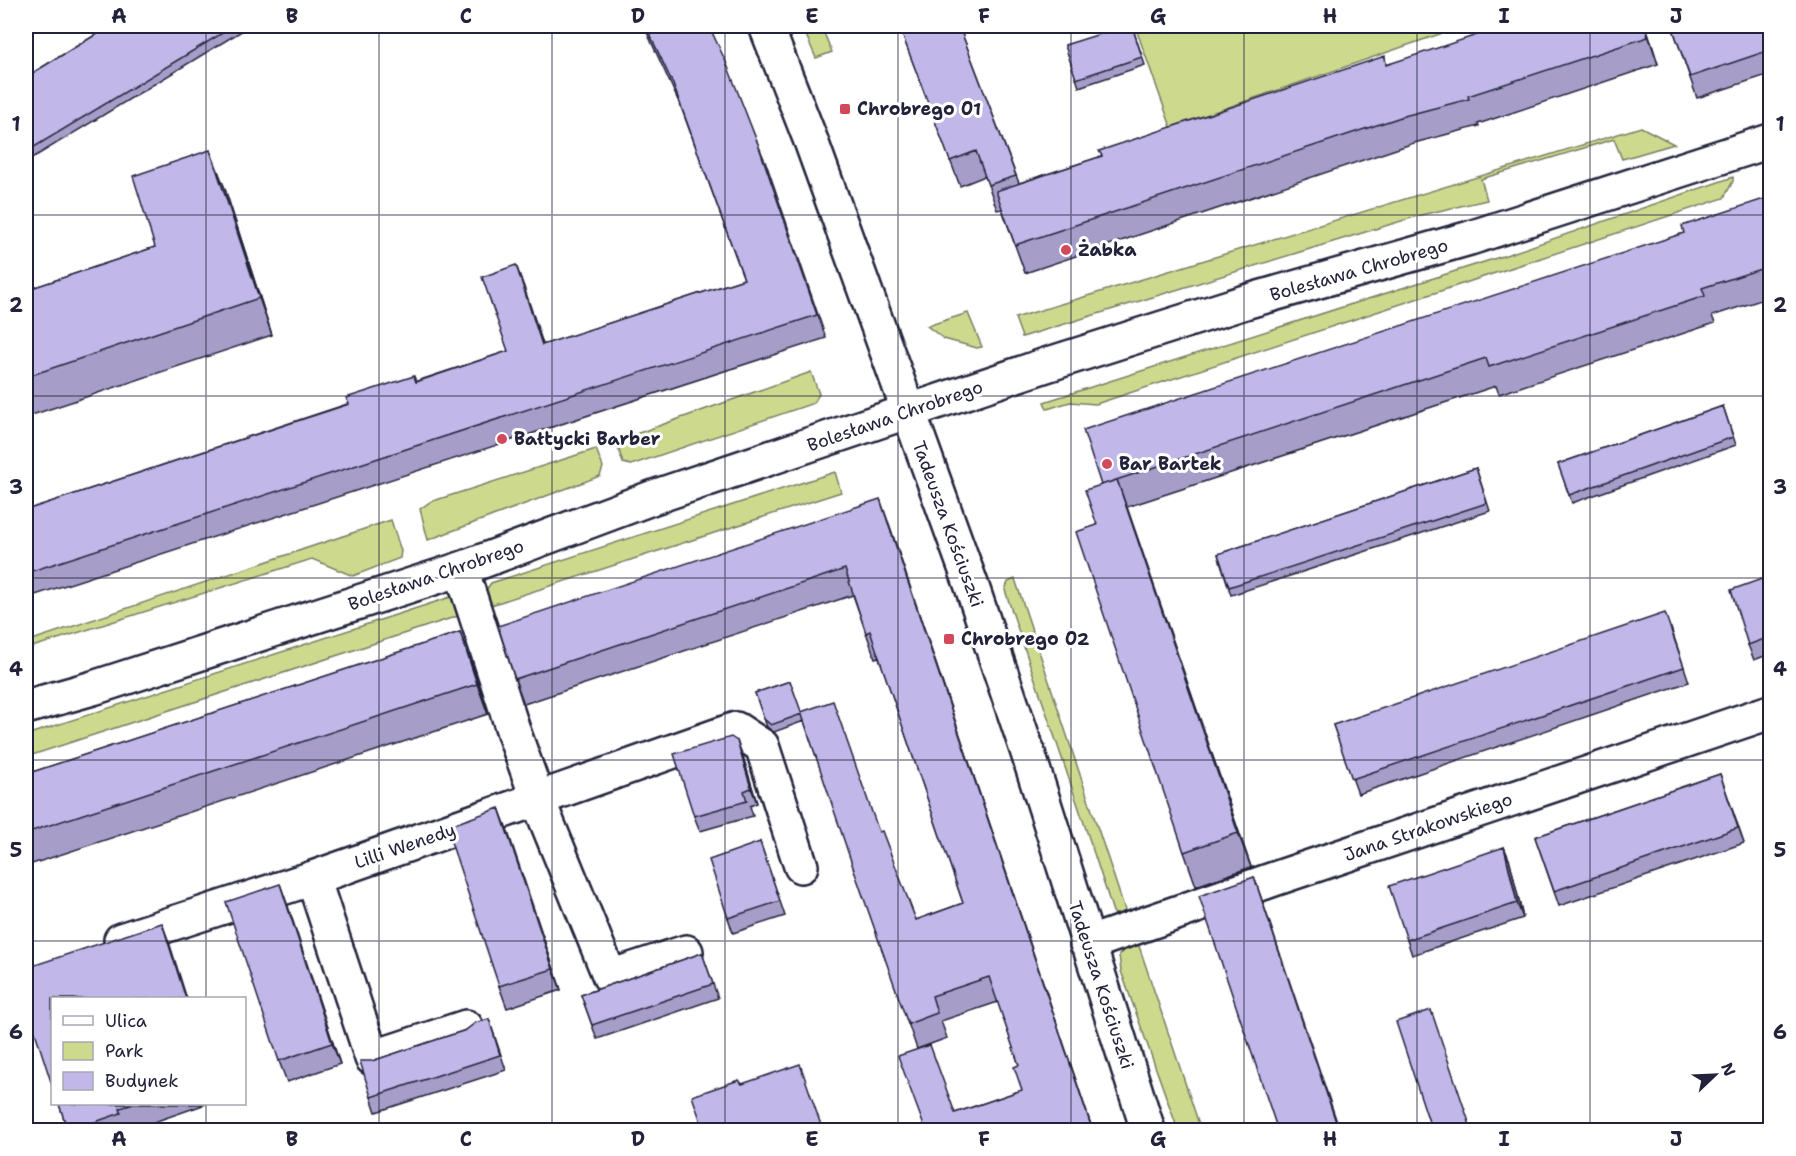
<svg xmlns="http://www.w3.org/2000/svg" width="1796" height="1156" viewBox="0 0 1796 1156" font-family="'Shantell Sans',sans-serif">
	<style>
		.green { fill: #cdda8e; stroke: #787e64; stroke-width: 1.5 }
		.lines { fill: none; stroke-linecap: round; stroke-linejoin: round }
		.pedestrian-casing { stroke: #22223b; stroke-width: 38 }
		.minor-casing { stroke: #22223b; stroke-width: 38 }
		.tertiary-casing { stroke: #22223b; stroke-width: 38 }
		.pedestrian { stroke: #fff; stroke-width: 33 }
		.minor { stroke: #fff; stroke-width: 33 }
		.tertiary { stroke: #fff; stroke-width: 33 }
		.wall { fill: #a69ec8; stroke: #22223b; stroke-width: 1.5 }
		.shaded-wall { fill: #8781a3; stroke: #22223b; stroke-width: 1.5 }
		.building { fill: #c1b8e9; stroke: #22223b; stroke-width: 1.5 }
		.grid { fill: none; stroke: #22223b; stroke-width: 1.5; stroke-opacity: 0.55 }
		.poi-dot { fill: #d1495b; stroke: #fff; stroke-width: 2 }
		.labels { text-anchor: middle; stroke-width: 6; stroke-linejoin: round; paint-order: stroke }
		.poi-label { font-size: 18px; font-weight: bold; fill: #22223b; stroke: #fff; text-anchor: start }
		.street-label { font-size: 18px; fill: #22223b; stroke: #fff }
		.neatline { fill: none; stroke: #22223b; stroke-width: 2 }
		.grid-label { font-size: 20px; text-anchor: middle; font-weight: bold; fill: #22223b }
	</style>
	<rect width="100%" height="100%" fill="#fff"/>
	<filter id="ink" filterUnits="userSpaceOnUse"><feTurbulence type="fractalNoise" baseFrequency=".0167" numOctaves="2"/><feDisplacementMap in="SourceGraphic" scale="12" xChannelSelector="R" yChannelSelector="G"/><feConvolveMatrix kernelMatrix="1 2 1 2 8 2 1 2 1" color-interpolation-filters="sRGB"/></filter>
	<g filter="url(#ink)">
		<path class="green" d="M802 26H821L832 52 816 58Z
			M1135 26H1463L1171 127Z
			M1641 127 1674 144 1622 159 1614 139 1481 179 1487 200 1421 215 1022 337 1015 318Z
			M1733 177V181L1724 198 1096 404 1070 402 1047 409 1044 402 1503 256Z
			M968 313 982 347 977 348 944 339 927 326Z
			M811 372 819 394 814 403 631 465 623 463 616 441Z
			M596 449 603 467 600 476 428 540 420 509 430 502Z
			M835 472 841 492 491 605 486 590 491 583Z
			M391 520 401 551 400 558 353 576 312 559 26 649V642Z
			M1015 579 1127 916H1118L1113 912C1079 804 1040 697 1005 590L1008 582Z
			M454 596 464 614 26 757V735Z
			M1138 943 1201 1130H1178L1121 971 1119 955 1128 946Z"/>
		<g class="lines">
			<defs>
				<path id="pedestrian" d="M461 569 515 736 538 800"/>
				<path id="minor" d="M538 800 610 977 686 952
					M313 878 372 1058 466 1027
					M121 940 313 878 736 729 762 746 801 866
					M1087 944 1277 878 1770 712"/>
				<path id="tertiary" d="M766 26 811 141 971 584 1027 750 1148 1130
					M26 707 93 688 461 569 654 497 1046 365 1245 302 1470 238 1770 141"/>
			</defs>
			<use href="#pedestrian" class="pedestrian-casing"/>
			<use href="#minor" class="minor-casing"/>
			<use href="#tertiary" class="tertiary-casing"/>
			<use href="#pedestrian" class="pedestrian"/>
			<use href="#minor" class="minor"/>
			<use href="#tertiary" class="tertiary"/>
		</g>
		<path class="wall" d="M110 26H250L26 162V77Z
			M644 26H709L767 166 826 338 26 598V510L508 351 516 265 543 345 744 279 681 107Z
			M899 26H959L1019 183 1388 64 1646 26 1658 64 1478 124 1479 126 1414 143 1025 273 1002 209 997 210 985 176 960 186Z
			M1132 26 1145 65 1079 87 1065 45Z
			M1672 26H1770V74L1697 98Z
			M224 186 272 335 26 417V290L155 247Z
			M1770 197V297L1712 316 1715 323 1499 394 1496 386 1127 507 1251 867 1196 886 1184 852 1097 525 1101 485 1684 233Z
			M1723 406 1736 445 1572 503 1558 464Z
			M1476 468 1490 511 1231 595 1218 554Z
			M889 524 1093 1131H911L955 1113 1022 1090 1019 1065 998 1002 941 1021 947 1038 917 1049 804 721 774 732 767 727 755 693 790 681 802 716 879 832 916 920 963 903 879 657 875 658 853 595 524 704 515 679Z
			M1770 576V654L1754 660 1748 645Z
			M1671 628 1689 682 1358 794 1333 725Z
			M460 632 488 714 26 866V774Z
			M737 741 757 803 750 806 753 816 700 831 694 816Z
			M1720 774 1744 843 1559 906 1535 837Z
			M499 808 561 990 507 1008 499 986Z
			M760 842 785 916 733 933 728 918Z
			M1504 847 1510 862 1523 918 1412 955 1407 940Z
			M280 884 340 1064 287 1082 279 1061Z
			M702 953 718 998 597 1039 581 995Z
			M489 1019 506 1070 376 1112 371 1097 372 1061 466 1030Z
			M59 1104H206L128 1131H68Z"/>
		<path class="shaded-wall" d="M1645 26H1646L1658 64Z
			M210 150 224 186 272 335 259 298Z
			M516 265 524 287 551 368 542 345Z
			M1117 480 1129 514 1251 867 1238 833Z
			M880 499 889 524 1093 1131Z
			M460 632 471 662 488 714 477 684Z
			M737 741 743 756 757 803 751 788Z
			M499 808 507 829 561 990 553 969Z
			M1504 847 1510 862 1523 918 1517 903Z
			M1254 877 1263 903 1340 1131H1339Z
			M280 884 288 906 340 1064 332 1043Z
			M162 923 170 945 187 999H186Z"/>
		<path class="building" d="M110 26H234L26 152V77Z
			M646 26H709L726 62 758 144 817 315 26 573V510L349 404 346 398 414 376 416 382 508 351 482 277 516 265 542 345 744 279 673 84Z
			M899 26H959L1016 176 988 185 976 151 950 161Z
			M1125 26H1132L1142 57 1076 79 1065 45Z
			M1498 26H1645L1648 37 1468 96 1469 99 1404 116 1015 245 996 191 1102 156 1099 151 1385 56 1386 65 1498 28Z
			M1672 26H1770V50L1690 77Z
			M210 150 259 298 26 377V290L155 247 133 176Z
			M1770 197V266L1702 288 1705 296 1489 367 1486 358 1101 485 1083 430 1684 233 1682 226Z
			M1723 406 1733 437 1569 495 1558 464Z
			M1476 468 1487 503 1229 587 1218 554Z
			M1117 480 1238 833 1184 852 1076 532 1097 525 1085 490Z
			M880 499 1091 1126 1077 1131H911L924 1126 898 1056 930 1045 955 1113 1022 1090 1014 1067 1019 1065 989 977 932 996 937 1013 908 1024 856 876 801 712 833 701 879 832 882 831 916 920 963 903 870 631 866 633 845 569 515 679 498 626Z
			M1770 576V637L1748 645 1731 590Z
			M1665 613 1684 667 1352 779 1333 725Z
			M460 632 477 684 26 833V774Z
			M790 681 802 714 771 725 764 719 755 693Z
			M731 737 737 741 751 788 744 791 747 801 694 816 674 754Z
			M1720 774 1738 828 1554 891 1535 837Z
			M499 808 553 969 499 986 446 827Z
			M760 842 780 901 728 918 709 860Z
			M1504 847 1517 903 1407 940 1389 886Z
			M1254 877 1339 1131H1278L1199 896Z
			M280 884 332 1043 279 1061 226 902Z
			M162 923 186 999H52V1085L26 1004V968Z
			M702 953 713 984 592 1025 581 995Z
			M1431 1010 1472 1131H1432L1396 1022Z
			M489 1019 500 1055 371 1097 360 1061H372L466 1030 475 1023Z
			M800 1064 823 1131H704L692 1096 739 1080 742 1084Z
			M59 1104H134L120 1108 121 1113 69 1131H68Z
			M1770 1121V1131H1742Z"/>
	</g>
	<path class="grid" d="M206 26V998M379 26V1130M552 26V1130M725 26V1130M898 26V1130M1071 26V1130M1244 26V1130M1417 26V1130M1590 26V1130M26 215H1770M26 396H1770M26 578H1770M26 760H1770M26 941H1770M206 1104V1130"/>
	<g class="poi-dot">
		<rect x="839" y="103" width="12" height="12" rx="3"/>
		<circle cx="1066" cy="250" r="6"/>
		<circle cx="502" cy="439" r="6"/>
		<circle cx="1107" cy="464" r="6"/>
		<rect x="943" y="633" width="12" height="12" rx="3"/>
	</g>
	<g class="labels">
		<g class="poi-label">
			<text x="857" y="115">Chrobrego 01</text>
			<text x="1078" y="256">Żabka</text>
			<text x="514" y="445">Bałtycki Barber</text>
			<text x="1119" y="470">Bar Bartek</text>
			<text x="961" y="645">Chrobrego 02</text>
		</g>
		<g class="street-label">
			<text transform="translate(1359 270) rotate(-16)" y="6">Bolesława Chrobrego</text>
			<text transform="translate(895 416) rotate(-19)" y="6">Bolesława Chrobrego</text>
			<text transform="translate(948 524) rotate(70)" y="6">Tadeusza Kościuszki</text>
			<text transform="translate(436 575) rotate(-19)" y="6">Bolesława Chrobrego</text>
			<text transform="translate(1428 827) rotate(-19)" y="6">Jana Strakowskiego</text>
			<text transform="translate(405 846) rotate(-19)" y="6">Lilli Wenedy</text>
			<text transform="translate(1101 985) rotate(72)" y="6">Tadeusza Kościuszki</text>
		</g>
	</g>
	<rect width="1796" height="1156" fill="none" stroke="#fff" stroke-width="66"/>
	<rect x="51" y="997" width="195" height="108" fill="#ffffff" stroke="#a7a7b1" stroke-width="1.5"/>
	<rect x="63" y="1016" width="30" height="9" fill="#ffffff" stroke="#a7a7b1" stroke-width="1.5"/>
	<text x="105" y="1027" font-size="18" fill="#22223b">Ulica</text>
	<rect x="63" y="1042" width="30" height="18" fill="#cdda8e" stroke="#a7a7b1" stroke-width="1.5"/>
	<text x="105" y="1057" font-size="18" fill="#22223b">Park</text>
	<rect x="63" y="1072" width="30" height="18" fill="#c1b8e9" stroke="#a7a7b1" stroke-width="1.5"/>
	<text x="105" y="1087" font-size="18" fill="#22223b">Budynek</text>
	<g transform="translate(1715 1075) rotate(67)" stroke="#ffffff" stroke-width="4.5" paint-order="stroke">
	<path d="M0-4.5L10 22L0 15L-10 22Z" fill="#22223b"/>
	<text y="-9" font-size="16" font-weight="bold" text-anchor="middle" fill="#22223b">N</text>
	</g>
	<rect x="33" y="33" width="1730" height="1090" class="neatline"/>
	<g class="grid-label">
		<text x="119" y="23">A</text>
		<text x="292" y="23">B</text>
		<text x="466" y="23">C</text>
		<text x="638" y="23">D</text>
		<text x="812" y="23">E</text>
		<text x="984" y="23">F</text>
		<text x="1158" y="23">G</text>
		<text x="1330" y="23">H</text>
		<text x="1504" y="23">I</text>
		<text x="1676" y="23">J</text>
		<text x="16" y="131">1</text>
		<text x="1780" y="131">1</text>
		<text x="16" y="312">2</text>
		<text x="1780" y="312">2</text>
		<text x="16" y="494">3</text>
		<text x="1780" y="494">3</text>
		<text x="16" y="676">4</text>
		<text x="1780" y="676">4</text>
		<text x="16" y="857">5</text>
		<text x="1780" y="857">5</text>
		<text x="16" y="1039">6</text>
		<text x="1780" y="1039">6</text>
		<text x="119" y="1146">A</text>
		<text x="292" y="1146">B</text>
		<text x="466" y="1146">C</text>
		<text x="638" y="1146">D</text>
		<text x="812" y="1146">E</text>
		<text x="984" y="1146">F</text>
		<text x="1158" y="1146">G</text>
		<text x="1330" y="1146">H</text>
		<text x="1504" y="1146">I</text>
		<text x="1676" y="1146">J</text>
	</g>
</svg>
